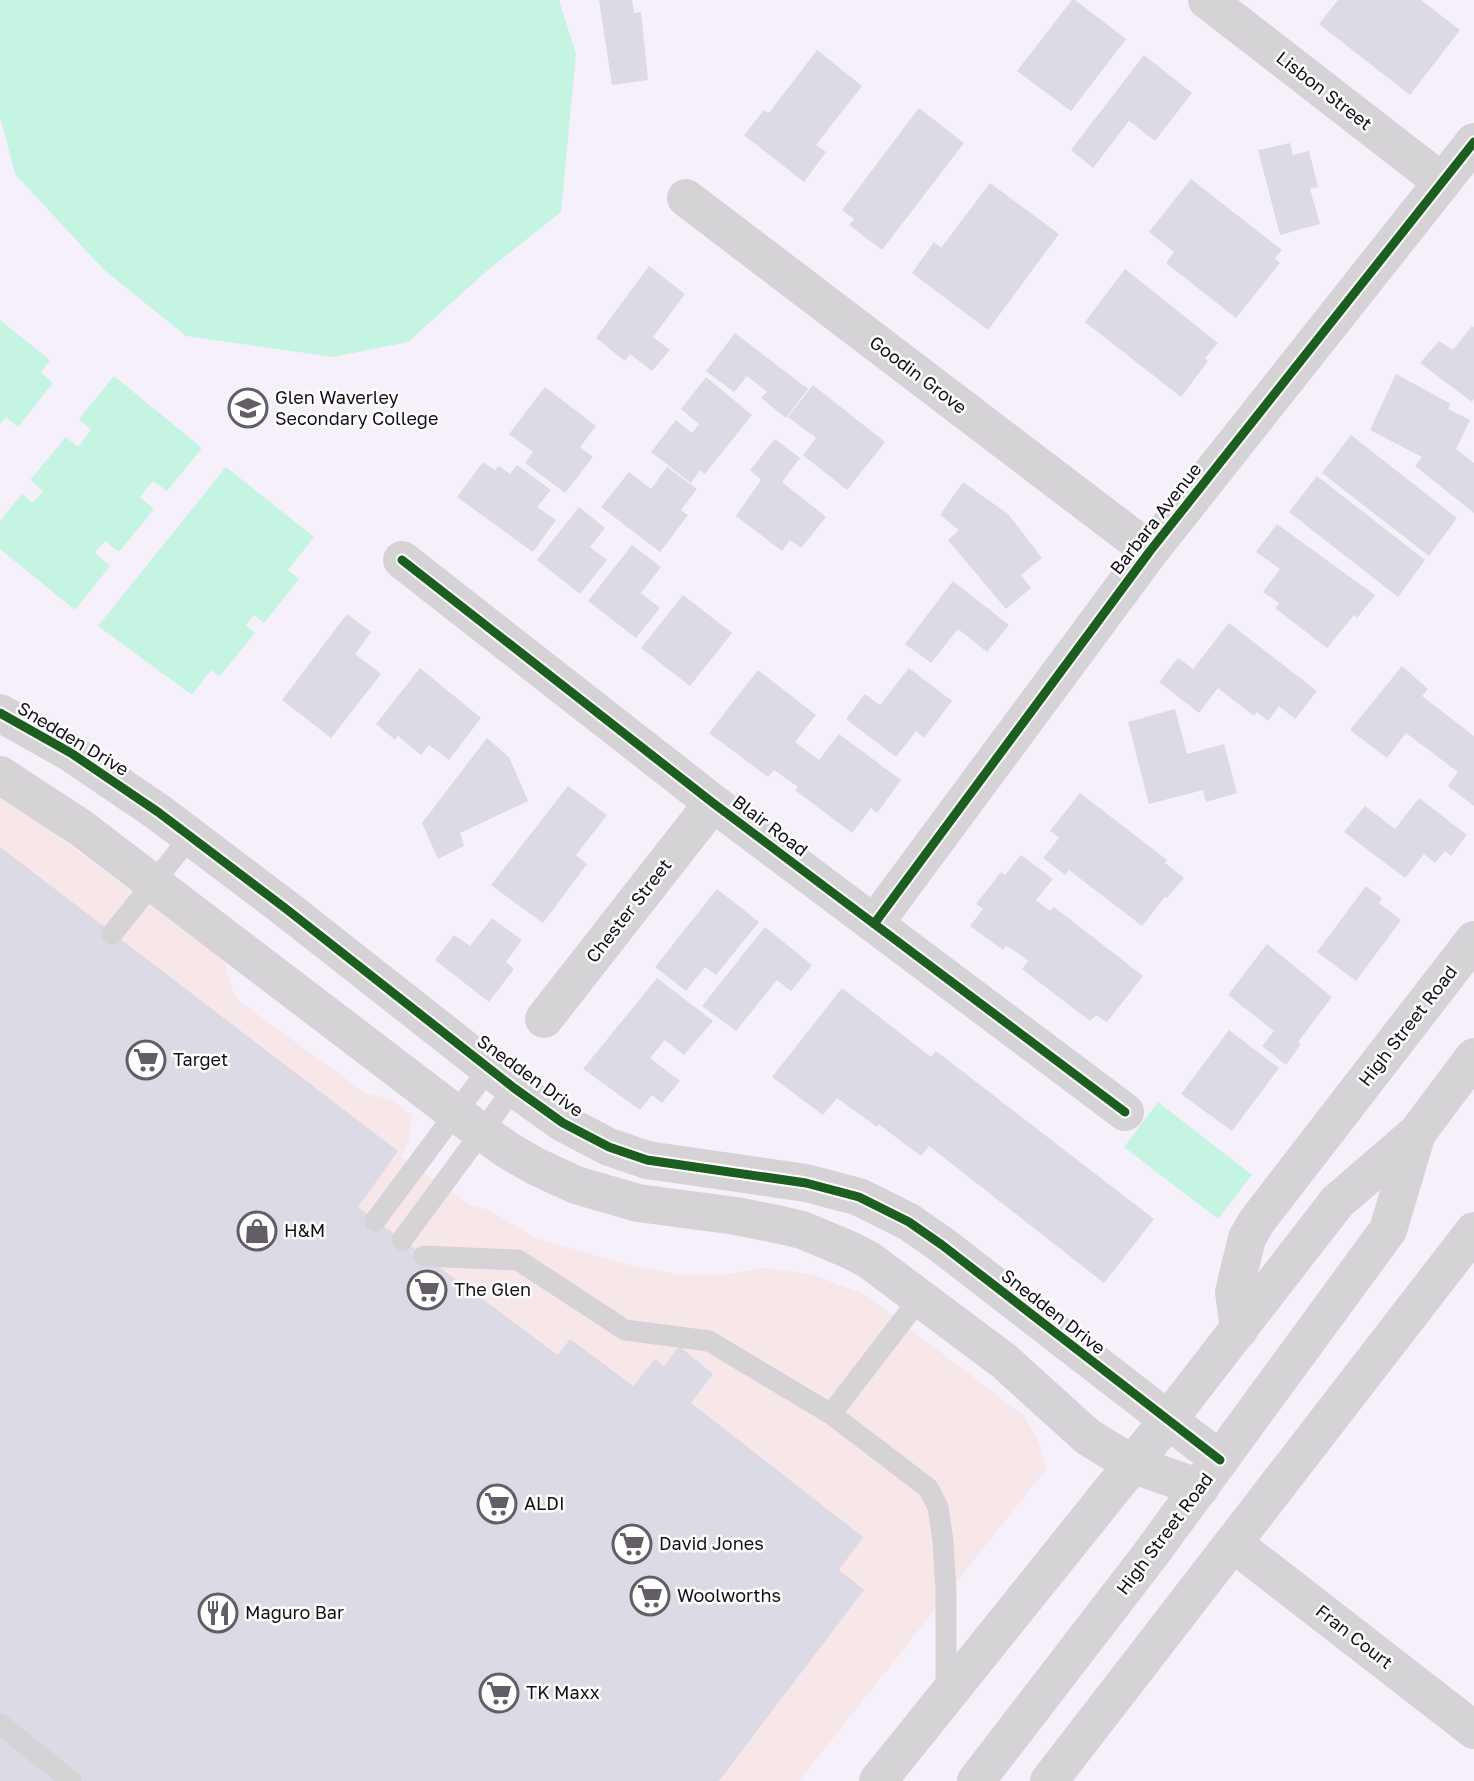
<svg xmlns="http://www.w3.org/2000/svg" width="1474" height="1781" viewBox="0 0 1474 1781" font-family="'Golos Text',sans-serif">
	<style>
		.commercial { fill: #f8e7e9 }
		.green { fill: #c6f4e2 }
		.building { fill: #dcdae4 }
		.lines { fill: none; stroke-linecap: round; stroke-linejoin: round }
		.service { stroke: #d6d3d6; stroke-width: 21 }
		.minor { stroke: #d6d3d6; stroke-width: 38 }
		.tertiary { stroke: #d6d3d6; stroke-width: 38 }
		.primary { stroke: #d6d3d6; stroke-width: 38 }
		.cycleway-casing { stroke: #fefefe; stroke-width: 13 }
		.cycleway { stroke: #1b5e20; stroke-width: 9 }
		.labels { text-anchor: middle; stroke-width: 5; stroke-linejoin: round; paint-order: stroke }
		.street-label { font-size: 18px; fill: #130e17; stroke: #fefefe }
		.poi-label { font-size: 18px; fill: #130e17; stroke: #fefefe; text-anchor: start }
	</style>
	<rect width="100%" height="100%" fill="#f5f0fa"/>
	<path class="commercial" d="M0 798 27 814 86 857 224 960 233 993 239 1001 364 1092 391 1100 412 1115 409 1140 401 1157 472 1206 489 1210 535 1238 632 1266 681 1275H722L765 1268 810 1274 840 1285 866 1295 1024 1416 1036 1435 1047 1468 799 1781H0Z"/>
	<path class="green" d="M0 0H559L576 54 561 212 489 269 408 342 333 357 186 336 103 269 15 174 0 117Z
		M0 320 50 360 41 372 53 383 18 427 6 417 0 424Z
		M114 376 202 448 167 491 153 481 140 497 154 509 119 552 105 541 95 553 110 566 75 610 0 549V521L22 494 33 503 43 491 30 480 66 437 78 447 91 430 79 419Z
		M226 467 314 537 288 570 299 579 264 623 254 615 246 625 255 633 219 677 211 670 192 695 98 626Z
		M1158 1102 1252 1175 1218 1219 1124 1147Z"/>
	<path class="building" d="M599 0H632L634 13 641 12 648 80 612 85Z
		M1072 0H1075L1126 39 1071 111 1017 71Z
		M1338 0H1421L1460 30 1410 95 1319 24Z
		M817 50 862 86 816 145 826 152 804 182 744 135 764 110 769 113Z
		M1144 55 1192 93 1155 141 1129 121 1093 168 1071 150Z
		M919 108 964 143 882 250 849 225 854 219 842 210Z
		M1290 143 1293 155 1309 151 1318 187 1310 189 1320 224 1280 235 1258 150Z
		M1191 179 1282 250 1275 258 1280 263 1236 318 1166 263 1174 252 1149 232Z
		M990 183 1059 234 988 330 912 273 934 242 941 248Z
		M649 266 685 294 653 337 670 350 652 371 630 354 625 361 596 338Z
		M1125 269 1218 343 1205 358 1208 361 1181 397 1085 322Z
		M1472 326 1474 327V399L1472 402 1420 363 1439 341 1453 350Z
		M735 333 808 389 786 418 761 398 767 392 747 376 734 392 706 371Z
		M1396 374 1451 404 1448 409 1470 420 1456 449 1474 463V513L1415 466 1422 457 1370 430Z
		M706 377 752 415 705 474 700 470 691 483 651 452 676 420 692 433 699 424 681 409Z
		M813 385 885 442 847 490 803 455 816 438 788 417Z
		M545 387 596 426 580 447 593 457 565 493 525 463 533 452 509 434Z
		M1351 435 1457 518 1429 556 1322 473Z
		M775 439 800 458 782 482 826 517 801 548 790 540 782 551 736 516 761 480 750 470Z
		M483 462 495 470 499 466 510 474 517 465 551 490 537 507 556 520 533 552 457 497Z
		M667 467 697 489 681 510 688 515 660 552 601 507 629 472 651 489Z
		M1317 476 1425 560 1398 597 1289 512Z
		M963 482 1008 514 1042 558 1021 575 1031 588 1006 609 948 540 959 530 940 515Z
		M579 507 605 528 590 547 607 560 580 594 537 560Z
		M1277 524 1375 595 1357 618 1354 615 1327 648 1275 608 1279 603 1263 592 1280 569 1256 552Z
		M632 545 661 567 641 593 660 608 636 638 588 601Z
		M953 581 1009 625 987 652 958 629 931 663 905 644Z
		M683 595 732 633 690 686 641 648Z
		M347 614 371 632 355 654 381 674 331 738 282 700Z
		M1229 623 1317 691 1295 719 1279 706 1268 721 1257 712 1254 716 1218 688 1199 713 1159 682 1178 658 1193 669Z
		M1402 666 1428 689 1422 696 1474 736V806L1448 786 1458 772 1406 733 1387 758 1350 730Z
		M420 668 481 718 449 760 429 745 421 755 398 736 395 740 376 724Z
		M909 668 952 701 924 738 916 731 896 757 846 719 865 694 880 705Z
		M758 670 816 715 795 742 819 760 839 734 901 780 877 813 871 808 852 833 795 790 798 787 774 770 768 777 709 733Z
		M1175 709 1187 754 1224 744 1237 793 1206 802 1203 790 1149 804 1128 722Z
		M487 738 509 757 528 801 460 833 464 846 438 859 422 823Z
		M568 786 607 815 576 855 587 864 543 923 491 885Z
		M1080 793 1167 860 1165 863 1184 878 1167 898 1165 897 1142 926 1069 870 1065 875 1043 858 1059 838 1050 831Z
		M1419 798 1467 835 1451 856 1445 851 1435 863 1424 854 1405 878 1344 832 1365 806 1395 829Z
		M0 847 398 1151 358 1207 558 1355 570 1339 633 1386 655 1359 664 1366 679 1346 713 1374 691 1403 863 1537 839 1570 864 1590 719 1781H0Z
		M1021 855 1053 879 1036 900 1050 911 1054 907 1143 976 1107 1022 1096 1015 1090 1021 1022 969 1028 961 1018 953 1006 946 1003 950 970 926 983 909 976 904 1001 872 1005 875Z
		M1366 886 1382 898 1379 903 1401 920 1356 981 1317 952Z
		M717 889 759 922 716 975 705 967 686 991 655 967Z
		M492 918 522 940 506 962 514 969 489 1002 435 960 454 935 470 946Z
		M765 927 812 965 791 991 777 980 736 1031 702 1006Z
		M1267 944 1332 997 1298 1042 1301 1044 1286 1065 1262 1046 1274 1031 1228 995Z
		M657 978 713 1021 684 1055 665 1040 650 1058 680 1081 662 1103 652 1095 640 1110 583 1069Z
		M842 988 931 1057 936 1051 1154 1219 1104 1283 929 1146 921 1156 878 1124 877 1127 837 1098 823 1115 772 1077Z
		M1229 1030 1279 1068 1232 1131 1181 1094Z"/>
	<g class="lines">
		<path class="service" d="M112 934 191 836
			M375 1221 490 1067
			M402 1240 514 1088
			M424 1256 518 1260 625 1330 709 1341 831 1414 920 1298
			M831 1414 928 1488 938 1507 943 1541 946 1592V1695
			M0 1724 71 1781"/>
		<path class="minor" d="M1207 0 1442 182
			M686 198 1150 551
			M402 560 713 803 1125 1112
			M874 924 1150 551 1474 142
			M544 1019 713 803
			M1239 1330 1234 1292 1247 1238 1257 1221 1474 940
			M1234 1544 1474 1730
			M1049 1781 1474 1231"/>
		<path class="tertiary" d="M0 713 71 753 158 812 285 908 514 1088 563 1123 609 1147 647 1160 806 1183 859 1197 909 1222 942 1245 1220 1460
			M0 775 81 828 455 1113 509 1151 535 1166 576 1185 638 1203 736 1216 781 1225 802 1230 850 1250 869 1260 1004 1361 1088 1437 1132 1464 1200 1488"/>
		<path class="primary" d="M878 1781 1168 1420 1337 1202 1417 1133 1474 1057
			M976 1781 1150 1555 1388 1230 1417 1133"/>
		<defs>
			<path id="cycleway" d="M402 560 713 803 1125 1112
				M0 713 71 753 158 812 285 908 514 1088 563 1123 609 1147 647 1160 806 1183 859 1197 909 1222 942 1245 1220 1460
				M874 924 1150 551 1474 142"/>
		</defs>
		<use href="#cycleway" class="cycleway-casing"/>
		<use href="#cycleway" class="cycleway"/>
	</g>
	<defs>
		<symbol id="school-ring" viewBox="-11 -11 22 22"><circle r="9.5" fill="#fefefe" stroke="#625d66" stroke-width="1.5"/><path d="M0-5L7-2L0 1L-7-2ZM-4 1L0 2.5L4 1V4Q0 6-4 4Z" fill="#625d66"/></symbol>
		<symbol id="supermarket-ring" viewBox="-11 -11 22 22"><circle r="9.5" fill="#fefefe" stroke="#625d66" stroke-width="1.5"/><path d="M-6-5.5h2.5l.6 2H6L4.5 2H-2.5L-4.4-4H-6ZM-1.5 3.2a1.3 1.3 0 1 0 .1 0ZM3 3.2a1.3 1.3 0 1 0 .1 0Z" fill="#625d66"/></symbol>
		<symbol id="shop-ring" viewBox="-11 -11 22 22"><circle r="9.5" fill="#fefefe" stroke="#625d66" stroke-width="1.5"/><path d="M-5-2.5h2.3a2.7 3.5 0 0 1 5.4 0H5L5.5 6h-11ZM-1.5-2.5h3a1.5 2.3 0 0 0-3 0Z" fill="#625d66"/></symbol>
		<symbol id="restaurant-ring" viewBox="-11 -11 22 22"><circle r="9.5" fill="#fefefe" stroke="#625d66" stroke-width="1.5"/><path d="M-5-6h1v4h1v-4h1v4h1v-4h1v5L-1.5 .5V6h-2V.5L-5-1ZM5-6V6H3V1.5H1.5Q1.5-4 5-6Z" fill="#625d66"/></symbol>
	</defs>
	<g fill-rule="evenodd">
		<use href="#school-ring" x="226" y="386" width="44" height="44"/>
		<use href="#supermarket-ring" x="124" y="1038" width="44" height="44"/>
		<use href="#shop-ring" x="235" y="1209" width="44" height="44"/>
		<use href="#supermarket-ring" x="405" y="1268" width="44" height="44"/>
		<use href="#supermarket-ring" x="475" y="1482" width="44" height="44"/>
		<use href="#supermarket-ring" x="610" y="1522" width="44" height="44"/>
		<use href="#supermarket-ring" x="628" y="1574" width="44" height="44"/>
		<use href="#restaurant-ring" x="196" y="1591" width="44" height="44"/>
		<use href="#supermarket-ring" x="477" y="1671" width="44" height="44"/>
	</g>
	<g class="labels">
		<g class="street-label">
			<text transform="translate(1324 91) rotate(38)" y="6">Lisbon Street</text>
			<text transform="translate(918 375) rotate(37)" y="6">Goodin Grove</text>
			<text transform="translate(1156 519) rotate(-52)" y="6">Barbara Avenue</text>
			<text transform="translate(73 739) rotate(31)" y="6">Snedden Drive</text>
			<text transform="translate(770 826) rotate(37)" y="6">Blair Road</text>
			<text transform="translate(629 911) rotate(-52)" y="6">Chester Street</text>
			<text transform="translate(1408 1026) rotate(-52)" y="6">High Street Road</text>
			<text transform="translate(530 1076) rotate(36)" y="6">Snedden Drive</text>
			<text transform="translate(1053 1312) rotate(38)" y="6">Snedden Drive</text>
			<text transform="translate(1165 1534) rotate(-53)" y="6">High Street Road</text>
			<text transform="translate(1354 1637) rotate(38)" y="6">Fran Court</text>
		</g>
		<g class="poi-label">
			<text x="275" y="404">Glen Waverley<tspan x="275" dy="21">Secondary College</tspan></text>
			<text x="173" y="1066">Target</text>
			<text x="284" y="1237">H&amp;M</text>
			<text x="454" y="1296">The Glen</text>
			<text x="524" y="1510">ALDI</text>
			<text x="659" y="1550">David Jones</text>
			<text x="677" y="1602">Woolworths</text>
			<text x="245" y="1619">Maguro Bar</text>
			<text x="526" y="1699">TK Maxx</text>
		</g>
	</g>
</svg>
